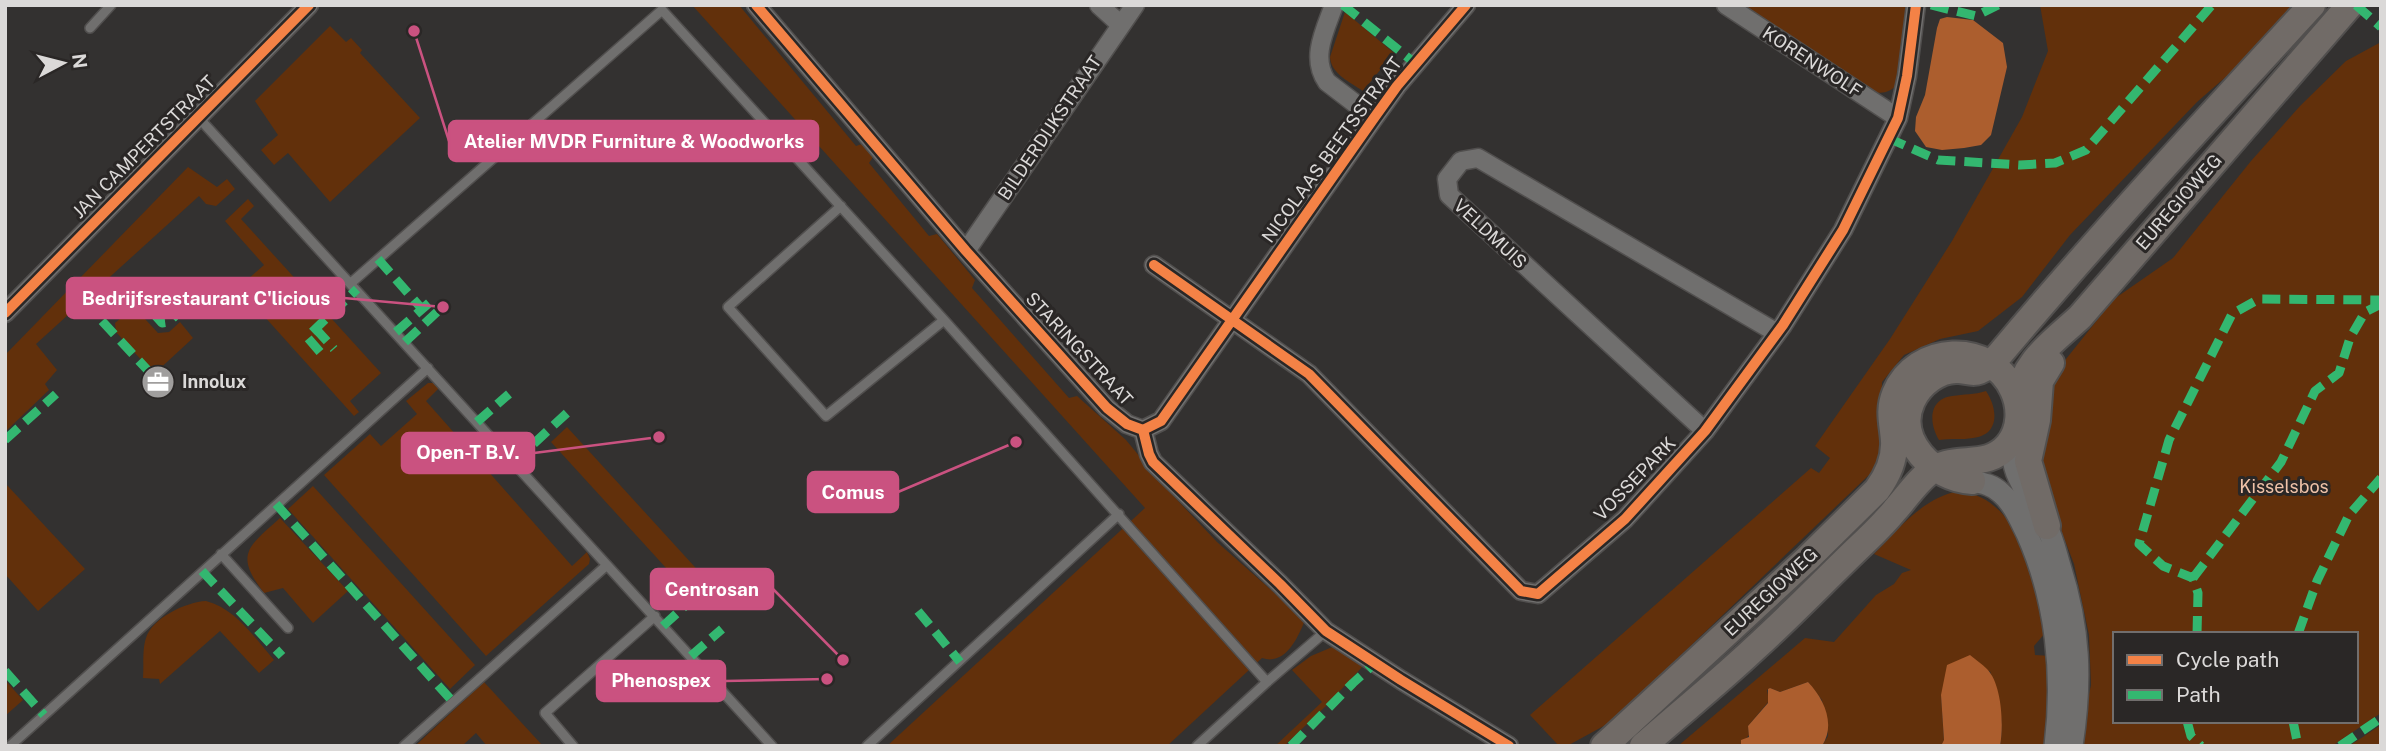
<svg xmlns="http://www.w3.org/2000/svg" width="2386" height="751" viewBox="0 0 2386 751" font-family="'Public Sans',sans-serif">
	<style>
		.green { fill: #62300b; fill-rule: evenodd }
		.water { fill: #ac5e2e }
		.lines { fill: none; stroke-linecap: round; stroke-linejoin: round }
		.service-casing { stroke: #514f4e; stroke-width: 12 }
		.minor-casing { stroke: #514f4e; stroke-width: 21 }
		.tertiary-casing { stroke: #514f4e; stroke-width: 24 }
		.primary-casing { stroke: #514f4e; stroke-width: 30 }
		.service { stroke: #706f6e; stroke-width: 9 }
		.minor { stroke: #706f6e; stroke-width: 18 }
		.tertiary { stroke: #706f6e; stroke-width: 21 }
		.primary { stroke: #716b67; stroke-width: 26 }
		.quiet { stroke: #33b770; stroke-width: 9; stroke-dasharray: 18 9; stroke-linecap: butt }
		.cycleway-casing { stroke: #2a2726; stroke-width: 15 }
		.cycleway { stroke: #f48246; stroke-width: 10 }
		.labels { text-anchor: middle; stroke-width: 6; stroke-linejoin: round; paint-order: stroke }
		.street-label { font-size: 18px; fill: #dbd9d8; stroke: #2a2726 }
		.poi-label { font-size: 18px; font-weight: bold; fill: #dbd9d8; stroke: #2a2726; text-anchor: start }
		.park-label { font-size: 18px; fill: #efc2a8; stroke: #2a2726 }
		.leader { fill: none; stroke: #ca5280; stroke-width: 2.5 }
		.callout-dot { fill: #ca5280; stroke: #2a2726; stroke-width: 2.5 }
		.callout { fill: #ca5280; stroke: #ca5280; stroke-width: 2.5 }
		.callout-label { font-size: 19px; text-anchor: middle; font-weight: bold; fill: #fff }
	</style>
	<rect width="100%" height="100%" fill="#333130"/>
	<path class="green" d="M692 5H739L856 146 862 144 873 157 869 163 929 236 937 234 975 280 972 288 1069 398 1077 396 1126 440 1164 486 1217 542 1305 620C1298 638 1285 666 1262 658L1167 746H887L1145 508Z
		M1738 5H1908L1898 84C1890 92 1882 95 1871 91Z
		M2040 5H2300L2276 33 2197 102 2070 235 2022 297 1978 331 1940 339 1904 355 1882 382 1880 459 1870 474 1611 722 1567 746H1559L1530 715 1811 468 1819 473 1830 458 1815 446 1890 339 1952 241 2022 117 2048 51Z
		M1345 12 1394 53 1363 91C1350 82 1331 74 1330 57Z
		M330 26 346 42 351 38 362 50 360 53 420 118 330 202 288 153 274 165 261 150 278 135 255 101Z
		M2381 42V713L2332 746H2078L2091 685 2089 635 2074 564 2051 504 2042 465 2051 390 2062 364 2114 299 2173 258 2251 161 2300 106 2346 61ZM2115 634H2356V721H2115Z
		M188 167 217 187 227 179 235 189 216 206 206 204 199 196 36 344 57 370 45 384 49 390 5 432V355Z
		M248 199 254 206 241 219 381 373 350 401 359 412 354 416 244 294 217 318 211 312 264 265 225 221Z
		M134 307 158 333 169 332 180 322 193 338 154 374 116 332 115 323Z
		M428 383H434L440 387 426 401 572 566 587 552 590 559 589 564 486 656 324 475 370 434 381 446 417 414 406 401Z
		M1986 391C1998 409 2000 435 1973 438 1962 440 1951 438 1939 440 1929 424 1928 399 1952 396 1964 394 1974 395 1986 391Z
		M567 427 704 577 688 592 551 442Z
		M5 483 85 569 38 611 5 574Z
		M313 486 475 665 450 689 288 509Z
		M1959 491C2023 499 2034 581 2046 632L2034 646 2035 655 2051 656 2047 746H2000C2005 719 1998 696 1990 671L1941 695 1944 741 1941 746H1822L1828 736 1822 700 1808 682 1780 692 1770 688 1767 690 1769 701 1748 726 1749 735 1741 744 1743 746H1678L1805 638 1834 642 1876 595 1894 584 1902 573 1911 570 1874 554C1898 529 1924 497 1959 491Z
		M280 518 348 591 313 623 283 588 264 593C234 554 248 547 280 518Z
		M206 601C236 609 254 637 274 660L259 673 220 631 160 684 159 679 143 678C144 665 142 650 146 638 152 618 186 602 206 601Z
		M1337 645 1364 665 1326 706 1284 746H1275L1322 702 1292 670 1311 656Z
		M5 680 23 700 5 716Z
		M484 682 543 746H487L476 733 462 746H415Z
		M2381 725V746H2349Z"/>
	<path class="water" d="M1947 17 1973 20 2003 43 2007 67 1991 135 1981 145 1964 148 1942 150 1926 147 1915 131 1916 117 1925 95 1937 28 1940 19Z
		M1970 655C1975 659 1982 664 1987 669 2002 684 2004 726 2000 746H1941L1944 740 1941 695 1947 665Z
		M1808 682C1824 699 1836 724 1822 746L1741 745V740L1749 737 1748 726 1768 703V689L1770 688 1780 692Z"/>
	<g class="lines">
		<defs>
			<path id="service" d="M90 28 111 5
				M198 117 772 746
				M841 206 728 307 826 416 944 320
				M351 283 662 10 944 320 1267 682 1197 746
				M221 554 288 628
				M1267 682 1326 631
				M10 746 428 368
				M404 746 607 565
				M573 746 545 713 655 616
				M867 746 1119 514"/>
			<path id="minor" d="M756 5 966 251 1107 408 1127 424 1143 430 1161 421 1374 118 1397 86 1466 5
				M1099 5 1121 25
				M1334 5C1325 30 1310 58 1327 82L1374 118
				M1726 5 1898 118
				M966 251 1135 5
				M1154 265 1309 374 1521 591 1538 594 1625 519 1705 431 1783 325 1843 230 1898 118 1907 76 1916 5
				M5 313 309 5
				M1143 430 1149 454 1153 462 1280 584 1326 631 1401 680 1509 746
				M1705 431 1449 195 1447 179 1461 161 1478 158 1777 333"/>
			<path id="tertiary" d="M2013 438C2008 478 2031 493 2046 525 2053 538 2056 553 2060 566 2080 629 2082 680 2072 746
				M1972 481C1983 483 1993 485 2001 493 2013 503 2020 520 2027 534 2056 599 2064 675 2055 746"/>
			<path id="primary" d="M2017 402C2023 361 2052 343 2080 317L2350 5
				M1972 481C1934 479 1894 440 1912 401 1920 384 1939 369 1958 370 1966 370 1972 374 1979 371 1987 368 1995 360 2000 354 2100 235 2206 120 2312 5
				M2047 526 2028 461 2037 420 2040 381 2051 363
				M1604 746 1808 558 1877 490C1888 475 1895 460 1894 441 1893 424 1888 411 1895 394 1915 344 1990 340 2013 390 2021 407 2021 429 2008 445 1985 472 1953 451 1927 474 1915 484 1905 499 1895 510 1883 525 1869 538 1854 552 1821 584 1789 617 1755 648 1719 682 1680 713 1643 746"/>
		</defs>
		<use href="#service" class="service-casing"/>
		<use href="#minor" class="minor-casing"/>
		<use href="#tertiary" class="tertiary-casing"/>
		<use href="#primary" class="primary-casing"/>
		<use href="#service" class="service"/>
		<use href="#minor" class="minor"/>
		<use href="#tertiary" class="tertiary"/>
		<use href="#primary" class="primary"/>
		<path class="quiet" d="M1343 5 1416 64
			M1931 5 1976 16 1998 5
			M2356 5 2381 27
			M1888 138 1938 160 2020 165 2055 163 2086 150 2212 5
			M378 259 422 309
			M134 292 162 323 169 322 175 316
			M102 321 154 377
			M315 328 334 349
			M396 332 429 303
			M405 342 437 312
			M320 352 307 337 357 289
			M477 422 509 394
			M5 440 56 394
			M514 462 568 412
			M276 504 453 702
			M202 571 282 656
			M2193 578 2281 462 2315 391 2339 373 2350 338 2365 312 2381 304
			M918 611 960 662
			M663 626 708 585
			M2197 634 2198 593 2193 578 2163 566 2139 544 2169 440 2232 314 2259 299 2381 300
			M2298 634 2317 581 2349 515 2381 478
			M691 656 722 629
			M5 671 44 715
			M2187 721 2191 736 2201 746
			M2293 721 2298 746
			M1291 746 1353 683 1375 663
			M2340 746 2381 718"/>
		<defs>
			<path id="cycleway" d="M756 5 966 251 1107 408 1127 424 1143 430 1161 421 1374 118 1397 86 1466 5
				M1154 265 1309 374 1521 591 1538 594 1625 519 1705 431 1783 325 1843 230 1898 118 1907 76 1916 5
				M5 313 309 5
				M1143 430 1149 454 1153 462 1280 584 1326 631 1401 680 1509 746"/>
		</defs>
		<use href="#cycleway" class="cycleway-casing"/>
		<use href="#cycleway" class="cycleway"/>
	</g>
	<defs>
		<symbol id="office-disc" viewBox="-11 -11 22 22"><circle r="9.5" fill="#a09e9d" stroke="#2a2726"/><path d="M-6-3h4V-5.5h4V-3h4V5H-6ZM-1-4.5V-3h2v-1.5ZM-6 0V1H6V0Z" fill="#fff"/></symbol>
	</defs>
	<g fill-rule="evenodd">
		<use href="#office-disc" x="139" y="363" width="38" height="38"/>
	</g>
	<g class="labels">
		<g class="street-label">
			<text transform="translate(1812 62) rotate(33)" y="6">KORENWOLF</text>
			<text transform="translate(1050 128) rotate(-56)" y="6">BILDERDIJKSTRAAT</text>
			<text transform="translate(144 147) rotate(-45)" y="6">JAN CAMPERTSTRAAT</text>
			<text transform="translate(1332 150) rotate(-54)" y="6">NICOLAAS BEETSSTRAAT</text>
			<text transform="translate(2179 202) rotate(-49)" y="6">EUREGIOWEG</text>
			<text transform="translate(1490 234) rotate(43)" y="6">VELDMUIS</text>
			<text transform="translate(1079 349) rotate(47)" y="6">STARINGSTRAAT</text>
			<text transform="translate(1635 479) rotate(-46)" y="6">VOSSEPARK</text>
			<text transform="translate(1771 592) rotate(-43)" y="6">EUREGIOWEG</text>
		</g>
		<g class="poi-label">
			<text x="182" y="388">Innolux</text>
		</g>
		<g class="park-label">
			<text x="2284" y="493">Kisselsbos</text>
		</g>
	</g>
	<path class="leader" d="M414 31L449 141M443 307L344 298M659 437L534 453M1016 442L898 492M843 660L773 589M827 679L725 681"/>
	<g class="callout-dot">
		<circle cx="414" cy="31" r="7"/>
		<circle cx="443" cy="307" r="7"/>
		<circle cx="659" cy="437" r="7"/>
		<circle cx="1016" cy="442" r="7"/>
		<circle cx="843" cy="660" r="7"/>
		<circle cx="827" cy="679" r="7"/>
	</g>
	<g class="callout">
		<rect x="449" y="121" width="369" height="40" rx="7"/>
		<rect x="67" y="278" width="277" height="40" rx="7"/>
		<rect x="402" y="433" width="132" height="40" rx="7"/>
		<rect x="808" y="472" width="90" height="40" rx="7"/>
		<rect x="651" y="569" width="122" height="40" rx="7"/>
		<rect x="597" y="661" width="128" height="40" rx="7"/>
	</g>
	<g class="callout-label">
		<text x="634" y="148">Atelier MVDR Furniture &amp; Woodworks</text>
		<text x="206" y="305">Bedrijfsrestaurant C'licious</text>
		<text x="468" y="459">Open-T B.V.</text>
		<text x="853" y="499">Comus</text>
		<text x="712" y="596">Centrosan</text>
		<text x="661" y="687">Phenospex</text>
	</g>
	<rect width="2386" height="751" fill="none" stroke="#dbd9d8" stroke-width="14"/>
	<rect x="2113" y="632" width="245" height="91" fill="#2a2726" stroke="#716e6d" stroke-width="2"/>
	<rect x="2127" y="655" width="35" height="10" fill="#f48246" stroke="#716e6d" stroke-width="2"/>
	<text x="2176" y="667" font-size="21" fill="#dbd9d8">Cycle path</text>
	<rect x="2127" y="690" width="35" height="10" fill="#33b770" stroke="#716e6d" stroke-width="2"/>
	<text x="2176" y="702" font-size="21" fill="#dbd9d8">Path</text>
	<g transform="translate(63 63) rotate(83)" stroke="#2a2726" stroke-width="5" paint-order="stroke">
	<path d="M0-5L12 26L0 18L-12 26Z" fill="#dbd9d8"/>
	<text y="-10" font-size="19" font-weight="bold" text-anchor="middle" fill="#dbd9d8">N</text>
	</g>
</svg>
